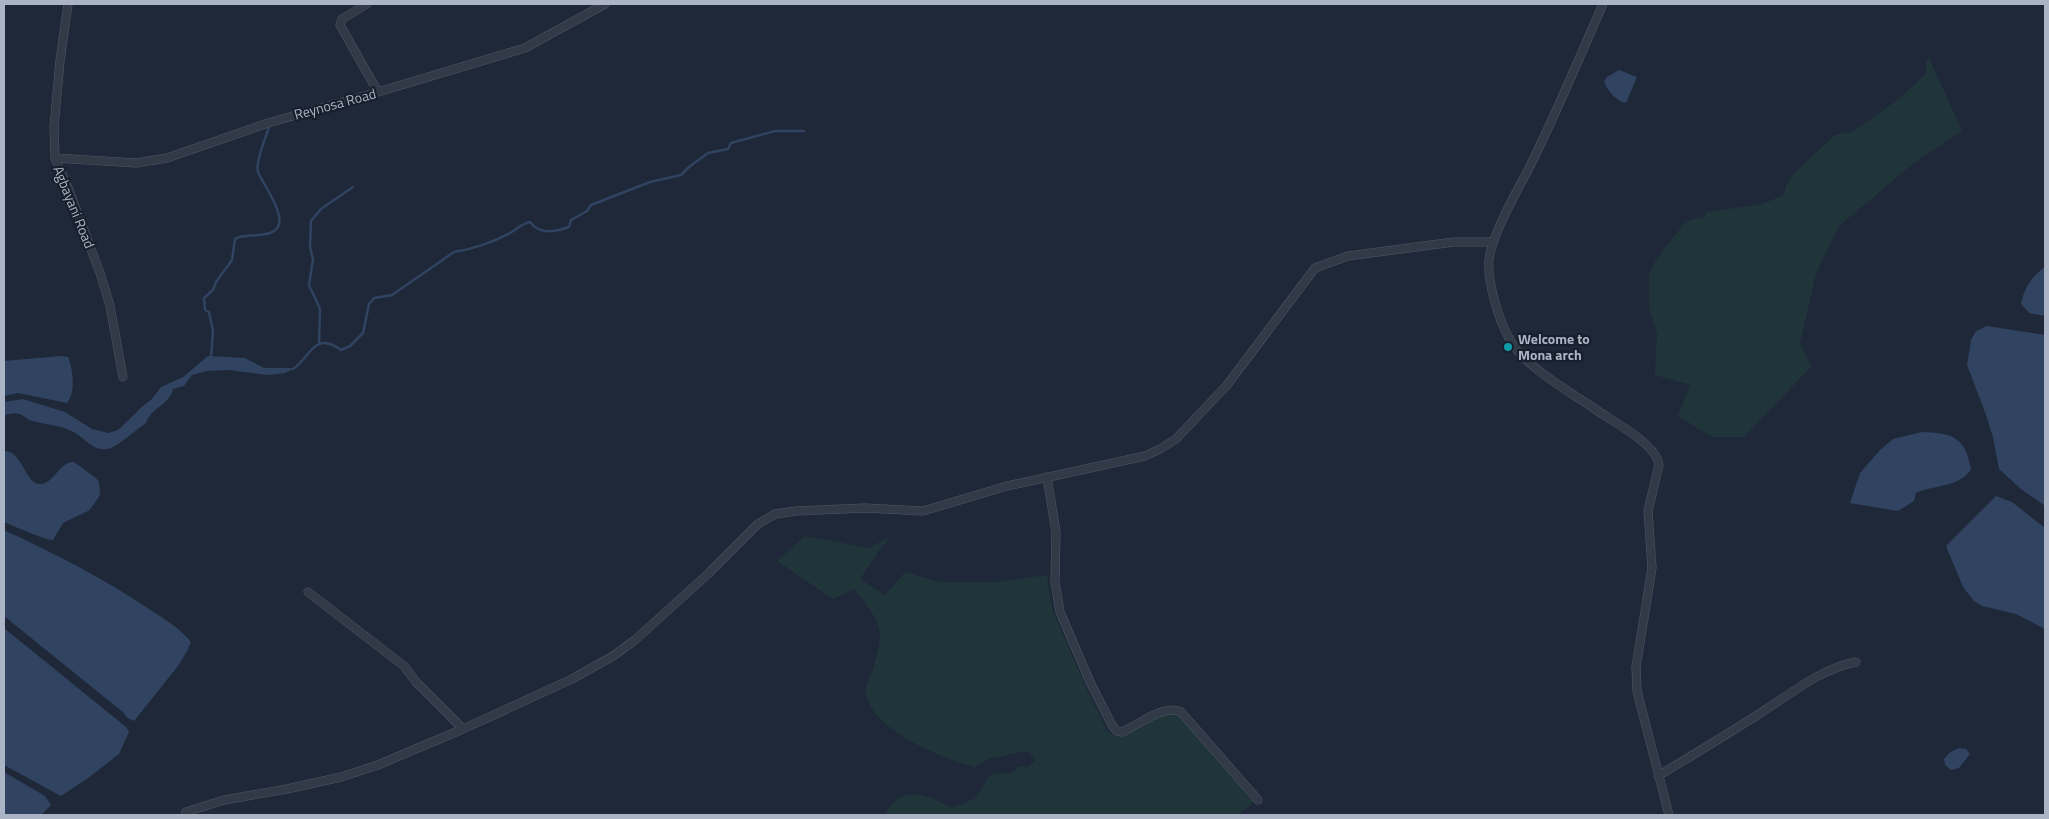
<svg xmlns="http://www.w3.org/2000/svg" width="2049" height="819" viewBox="0 0 2049 819" font-family="'Titillium Web',sans-serif">
	<style>
		.green { fill: #203539 }
		.water { fill: #304360 }
		.lines { fill: none; stroke-linecap: round; stroke-linejoin: round }
		.stream { stroke: #304360; stroke-width: 2.5 }
		.minor-casing { stroke: #4f5766; stroke-width: 9 }
		.minor { stroke: #323a48; stroke-width: 8 }
		.culture-dot { fill: #0f9aa8; stroke: #171f2c; stroke-width: 2 }
		.labels { text-anchor: middle; stroke-width: 4.5; stroke-linejoin: round; paint-order: stroke }
		.street-label { font-size: 14px; fill: #abb4c5; stroke: #171f2c }
		.poi-label { font-size: 14px; font-weight: bold; fill: #abb4c5; stroke: #171f2c; text-anchor: start }
	</style>
	<rect width="100%" height="100%" fill="#1e2838"/>
	<path class="green" d="M1929 58 1962 131 1914 163 1838 227 1816 274 1800 343 1811 367 1744 437H1712L1678 416 1690 385 1655 375 1657 333 1649 308V274L1656 260 1686 221 1704 217 1707 212 1762 204 1784 195 1786 186 1794 173 1835 135 1854 131 1896 101 1926 74V62Z
		M805 536 869 548 891 536 880 549 860 579 885 595 905 572 940 582H997L1047 575 1052 609 1088 692 1108 732 1117 737C1137 733 1153 716 1174 713L1185 722 1253 802 1238 815H885C902 782 927 795 952 808 959 805 969 802 974 798 990 784 981 770 1010 774L1019 766 1028 767 1036 760 1027 751 988 759 975 767C943 759 869 729 866 692 866 683 872 674 874 666 876 657 880 645 880 636 880 619 864 602 854 589L833 599 777 561Z"/>
	<path class="water" d="M1619 70 1637 77 1626 103C1616 101 1607 91 1604 81L1607 77Z
		M2045 267V316L2029 313 2021 304C2024 288 2032 276 2045 267Z
		M1987 326 2045 335V506L2021 489 1999 469 1993 437 1985 412 1967 365 1971 340 1976 331Z
		M61 356 68 357C73 369 76 392 67 403L18 393 4 396V361Z
		M208 356 245 358 264 368H295L285 373 269 375 229 370 207 371 192 375 184 386 173 389C168 407 152 406 146 423 137 429 116 448 108 449 92 452 84 436 71 431 58 424 43 425 29 420 26 418 23 415 19 414 14 413 9 414 4 415V402L23 399 65 412 92 429 108 433 118 430 144 405 151 400 161 387 183 377Z
		M1922 432C1953 433 1965 437 1971 469 1961 487 1933 485 1916 493L1914 501 1898 511 1850 503 1860 473 1880 450 1893 439Z
		M4 451C23 451 24 482 39 484 54 485 60 460 74 462L96 478 99 482 100 495 90 510 63 523 53 540C48 541 11 525 4 522Z
		M1996 496 2012 502 2045 528V629L2016 614 1982 606 1974 601 1963 587 1946 546Z
		M4 530C54 553 103 578 149 609 163 618 180 628 191 642L187 651 178 666 134 721 126 717 124 713 4 616Z
		M4 628 126 727 129 732 119 754 87 779 61 796 4 765Z
		M1959 748 1966 749 1970 754 1959 768 1951 770 1945 765 1944 759 1949 753Z
		M4 772 45 796 51 805 41 815H4Z"/>
	<g class="lines">
		<path class="stream" d="M319 344 320 309 309 285 313 259 310 247 311 221 321 209 353 187
			M211 358 213 331 209 312 205 310 204 298 213 290 216 282 232 260 235 239 239 237C249 235 261 236 270 233 295 225 263 185 258 172 255 162 266 137 269 127
			M293 369C310 358 314 330 341 350L350 346 363 333 369 304 374 298 392 295 454 252C472 249 493 242 510 233 517 229 521 224 530 222 540 235 555 232 569 227L571 220 587 211 591 205 650 182 681 175 689 167 708 153 728 149 731 143 775 131H804"/>
		<defs>
			<path id="minor" d="M68 4 60 61 54 127 55 158 69 190 101 276 110 306 123 377
				M367 4 342 19 340 25 378 92
				M1603 4C1580 56 1558 109 1533 160 1520 187 1492 232 1489 260 1487 282 1499 321 1510 340 1526 368 1569 391 1595 409 1613 422 1656 443 1659 465L1648 511 1652 568 1636 667 1637 691 1669 815
				M55 158 136 163 167 158 268 123 378 92 525 48 605 4
				M1047 477 1056 532 1055 582 1060 612 1090 682 1113 727 1117 731 1122 732C1138 725 1165 703 1181 712L1258 800
				M308 592 404 666 416 682 463 729
				M1658 776C1694 754 1730 733 1765 710 1795 691 1821 669 1856 662
				M185 815 186 812 224 800 287 789 341 777 378 765 463 729 572 679 613 656 635 640 709 573 758 524 775 514 796 511 865 508 923 511 1007 486 1145 456 1160 449 1176 439 1227 385 1315 268 1348 256 1454 242H1492"/>
		</defs>
		<use href="#minor" class="minor-casing"/>
		<use href="#minor" class="minor"/>
	</g>
	<circle class="culture-dot" cx="1508" cy="347" r="5"/>
	<g class="labels">
		<g class="street-label">
			<text transform="translate(335 104) rotate(-15)" y="5">Reynosa Road</text>
			<text transform="translate(74 207) rotate(68)" y="5">Agbayani Road</text>
		</g>
		<g class="poi-label">
			<text x="1518" y="344">Welcome to<tspan x="1518" dy="16">Mona arch</tspan></text>
		</g>
	</g>
	<rect width="2049" height="819" fill="none" stroke="#abb4c5" stroke-width="10"/>
</svg>
